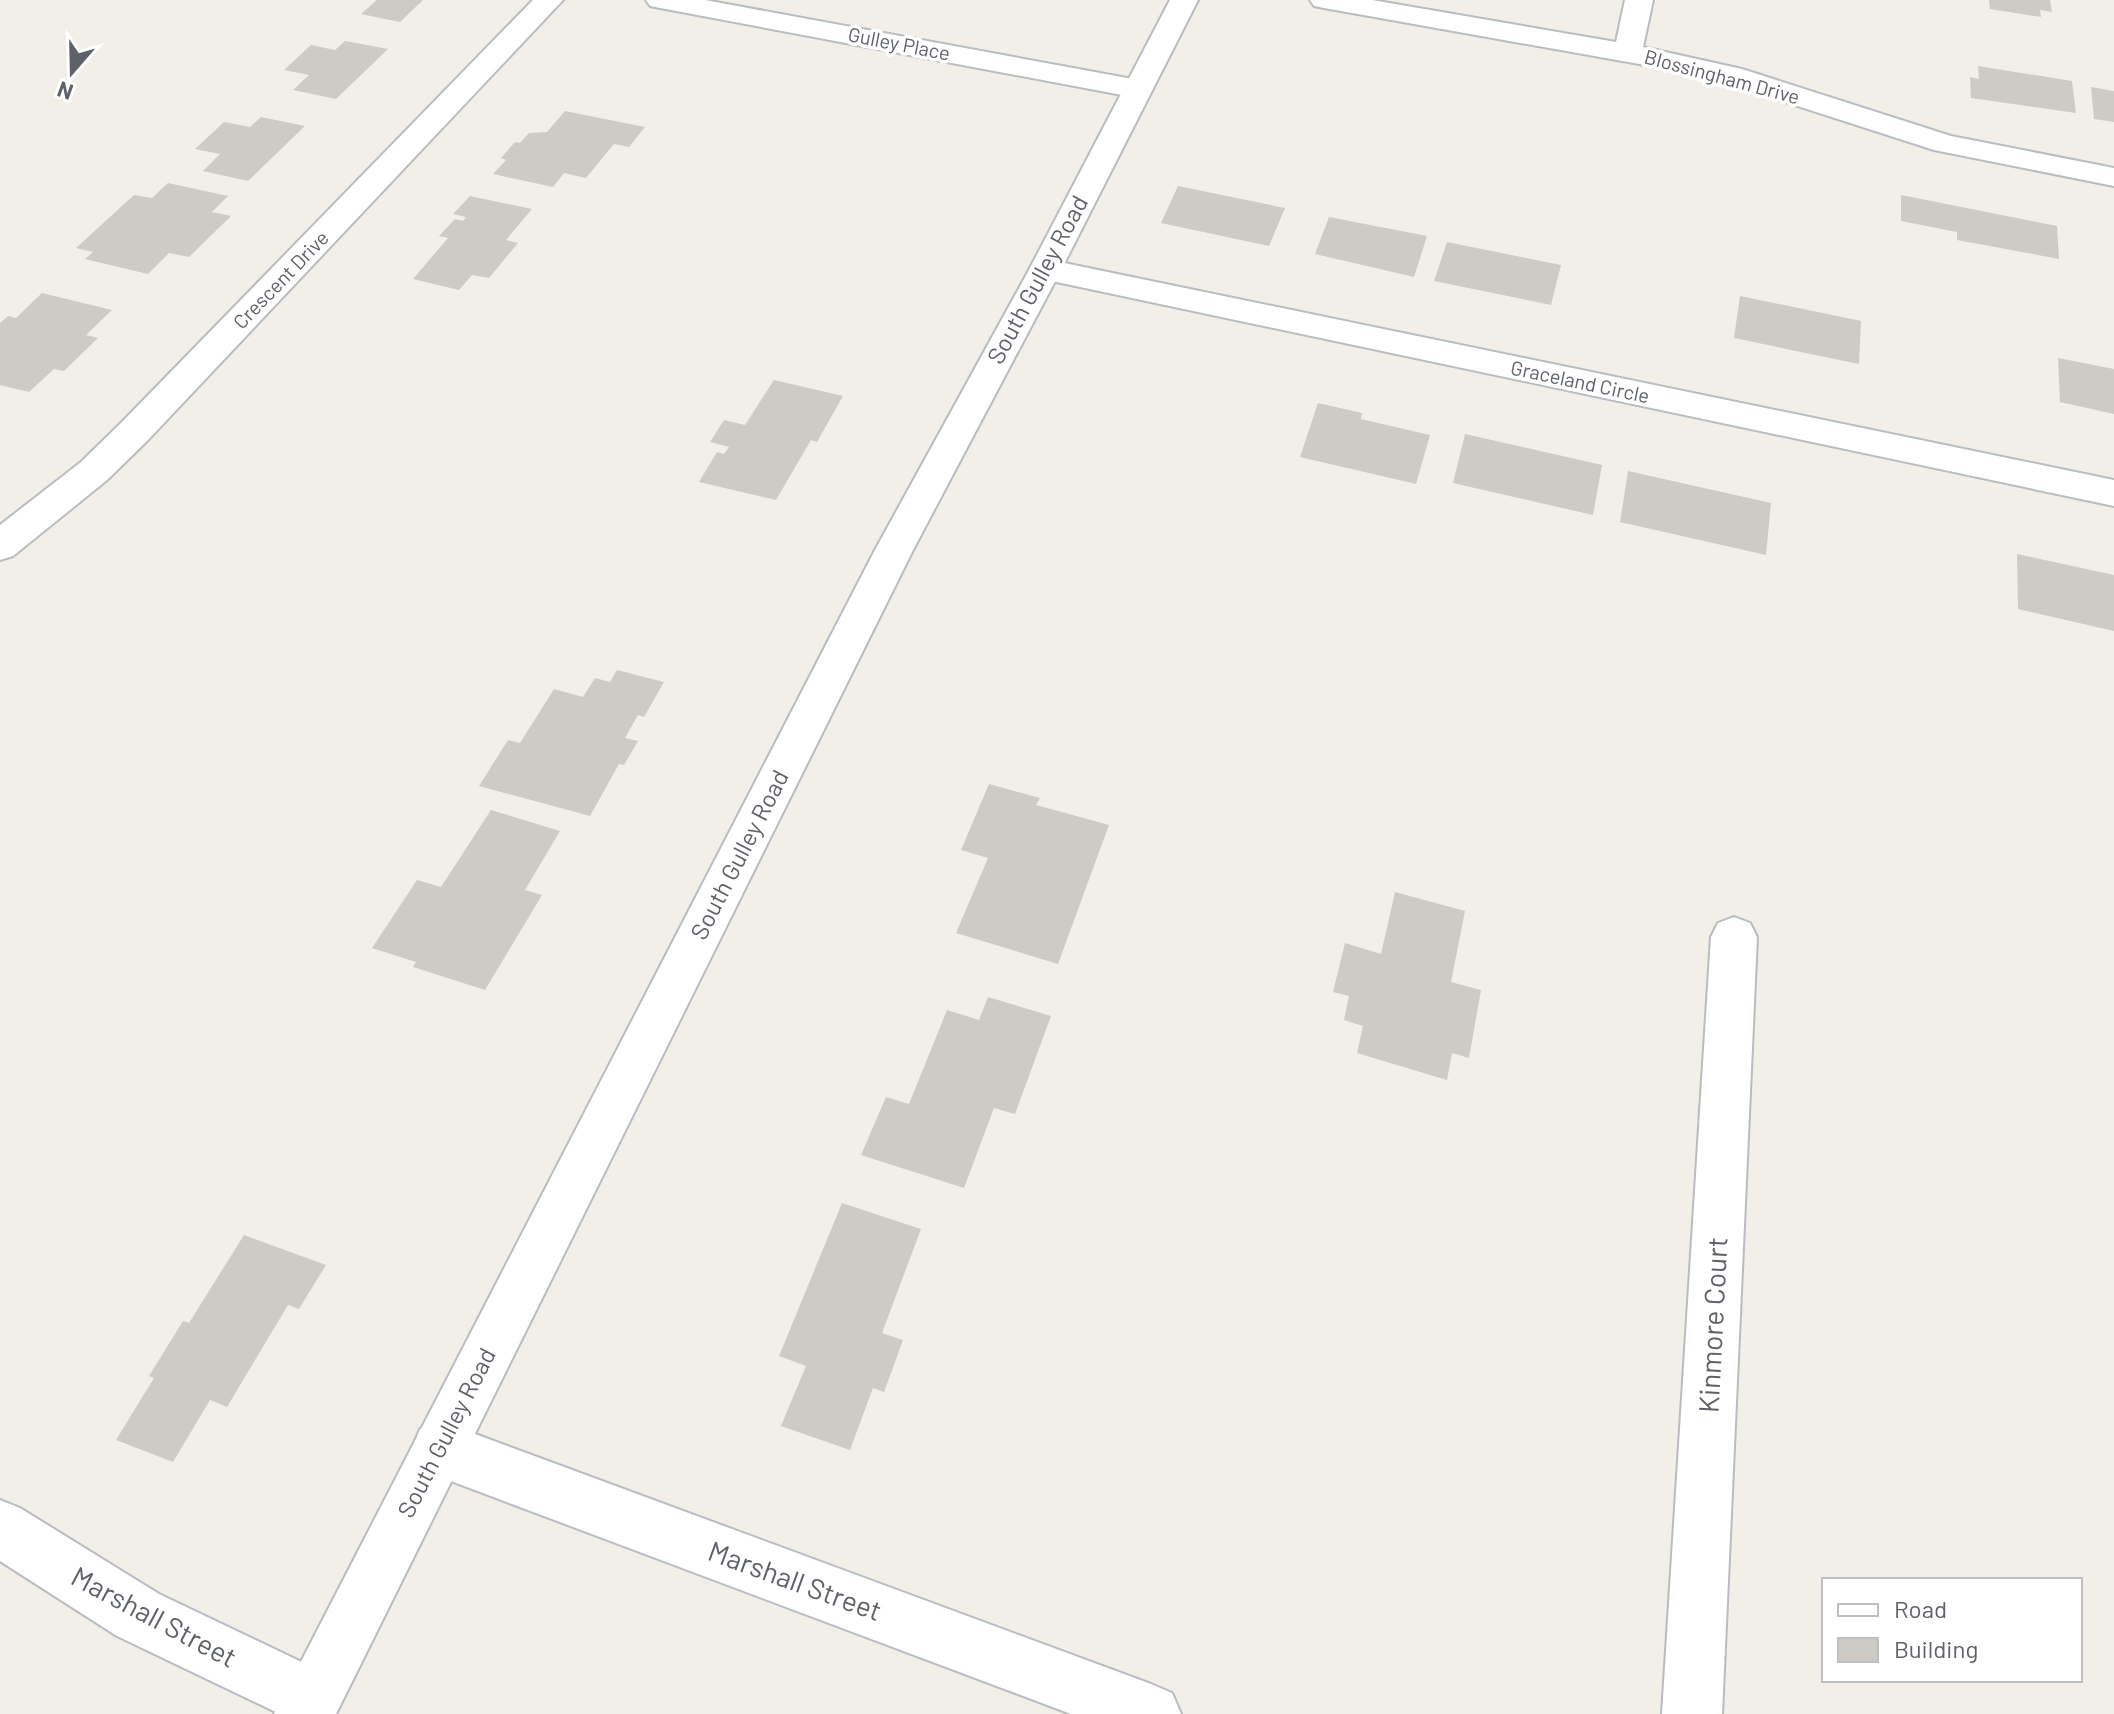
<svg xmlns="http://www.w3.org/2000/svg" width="2114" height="1714" viewBox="0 0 2114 1714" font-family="Barlow,sans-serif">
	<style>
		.building { fill: #cecbc5 }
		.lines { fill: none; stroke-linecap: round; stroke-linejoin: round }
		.minor-casing { stroke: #b9bcc1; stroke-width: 4 }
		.tertiary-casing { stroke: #b9bcc1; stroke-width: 4 }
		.minor { fill: #fff; fill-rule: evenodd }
		.tertiary { fill: #fff; fill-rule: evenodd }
		.labels { text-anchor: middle; stroke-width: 7; stroke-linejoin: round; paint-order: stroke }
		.far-street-label { font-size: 20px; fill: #5e6268; stroke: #fff }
		.street-label { font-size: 24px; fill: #5e6268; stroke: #fff }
		.near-street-label { font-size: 28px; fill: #5e6268; stroke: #fff }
	</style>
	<rect width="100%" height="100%" fill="#f1efe7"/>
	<path class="building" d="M377 0H423L400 22 361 14Z
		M1989 0H2050L2052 12 2040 10 2041 17 1990 9Z
		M345 41 388 49 336 99 293 90 309 75 284 70 311 45 335 50Z
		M1978 66 2072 81 2076 113 1971 98 1970 77 1979 79Z
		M2091 87 2114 91V122L2094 119Z
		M565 111 645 127 629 147 614 144 586 178 564 173 553 187 493 174 506 160 501 158 515 142 520 143 529 133 547 132Z
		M261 117 305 126 248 181 203 171 220 154 195 149 224 122 250 127Z
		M168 183 228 196 212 212 231 216 189 257 169 253 148 274 85 259 93 252 76 248 134 195 152 198Z
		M1178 186 1285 208 1269 246 1161 223Z
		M1901 195 2057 226 2059 259 1957 240V232L1901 221Z
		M470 196 532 209 506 240 518 243 489 278 472 275 459 290 413 279 448 238 439 236 455 219 463 221 466 217 453 214Z
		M1329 217 1427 236 1414 277 1315 254Z
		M1447 242 1561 265 1551 305 1434 281Z
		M42 293 112 310 86 335 98 338 64 371 54 369 29 392 0 385V323L8 316 16 318Z
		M1740 296 1861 321 1859 364 1734 338Z
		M2058 358 2114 369V414L2060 402Z
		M774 380 843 396 817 442 811 440 776 500 699 482 717 452 724 454 729 447 710 442 724 420 745 425Z
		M1318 403 1362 413 1361 419 1430 435 1416 484 1300 457Z
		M1465 434 1602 465 1593 515 1453 483Z
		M1628 471 1771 503 1766 555 1620 522Z
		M2017 554 2114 575V631L2018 609Z
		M617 670 664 682 644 717 638 715 625 738 638 741 624 765 619 764 590 816 479 786 508 740 520 743 554 689 583 697 595 678 610 682Z
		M989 784 1040 798 1036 805 1109 825 1058 964 956 933 988 858 961 850Z
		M491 810 560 831 525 890 542 895 485 990 413 967 416 962 372 948 417 880 441 887Z
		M1395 892 1465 911 1451 982 1481 990 1469 1058 1452 1053 1447 1080 1357 1053 1363 1026 1344 1020 1349 996 1333 992 1345 943 1381 954Z
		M988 997 1051 1016 1015 1114 994 1108 964 1188 861 1155 886 1097 909 1104 947 1010 979 1020Z
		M842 1203 921 1229 882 1333 903 1340 884 1392 873 1388 850 1450 781 1426 806 1366 779 1356Z
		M244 1235 326 1265 299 1309 288 1305 227 1407 210 1400 173 1462 116 1440 154 1378 149 1376 183 1321 189 1323Z"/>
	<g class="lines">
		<defs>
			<path id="minor" d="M533 0H563L148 440 107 480 13 556 0 560V525L81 462 122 422Z
				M646 0H705L1138 80 1148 83 1153 89 1148 95 1138 98 660 8 650 6Z
				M1310 0H1372L1616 42 1625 0H1653L1643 47 1742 69 1951 136 2114 168V186L1934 150 1723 82 1673 70 1324 8 1314 6Z
				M1045 259 2114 480V506L1033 277 1029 270 1033 263Z
				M1734 917 1750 923 1757 937 1722 1714H1662L1711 937 1718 923Z
				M440 1421 1151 1684 1172 1693 1181 1714H1071L440 1477 420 1469 412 1449 420 1429Z
				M0 1500 20 1508 159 1594 333 1677 342 1698 335 1714H280L117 1636 0 1561Z"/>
			<path id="tertiary" d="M1170 0H1198L1061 270 913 550 336 1714H274L875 550 1029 270Z"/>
		</defs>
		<use href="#minor" class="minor-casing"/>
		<use href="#tertiary" class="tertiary-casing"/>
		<use href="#minor" class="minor"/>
		<use href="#tertiary" class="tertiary"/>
	</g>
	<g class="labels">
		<g class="far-street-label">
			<text transform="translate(899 44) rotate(11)" y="7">Gulley Place</text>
			<text transform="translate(1722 77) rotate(15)" y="7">Blossingham Drive</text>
			<text transform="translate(281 280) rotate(-46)" y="7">Crescent Drive</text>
			<text transform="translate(1580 382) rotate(12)" y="7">Graceland Circle</text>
		</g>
		<g class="street-label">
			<text transform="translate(1038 280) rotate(-62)" y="8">South Gulley Road</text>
			<text transform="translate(740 855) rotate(-63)" y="8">South Gulley Road</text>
			<text transform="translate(447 1433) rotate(-63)" y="8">South Gulley Road</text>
		</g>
		<g class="near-street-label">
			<text transform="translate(1713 1325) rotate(-87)" y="10">Kinmore Court</text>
			<text transform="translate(795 1581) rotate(20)" y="10">Marshall Street</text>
			<text transform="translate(154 1617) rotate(28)" y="10">Marshall Street</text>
		</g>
	</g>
	<rect x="1822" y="1578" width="260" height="104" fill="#ffffff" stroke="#bfc0c3" stroke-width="2"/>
	<rect x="1838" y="1604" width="40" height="12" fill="#ffffff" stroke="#bfc0c3" stroke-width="2"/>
	<text x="1894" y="1618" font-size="24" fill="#5e6268">Road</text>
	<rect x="1838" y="1638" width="40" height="24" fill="#cecbc5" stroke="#bfc0c3" stroke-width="2"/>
	<text x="1894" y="1658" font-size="24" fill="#5e6268">Building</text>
	<g transform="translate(72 72) rotate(200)" stroke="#ffffff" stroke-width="6" paint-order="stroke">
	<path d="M0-6L14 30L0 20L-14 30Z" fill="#5e6268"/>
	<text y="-12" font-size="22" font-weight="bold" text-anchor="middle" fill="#5e6268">N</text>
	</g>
</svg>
